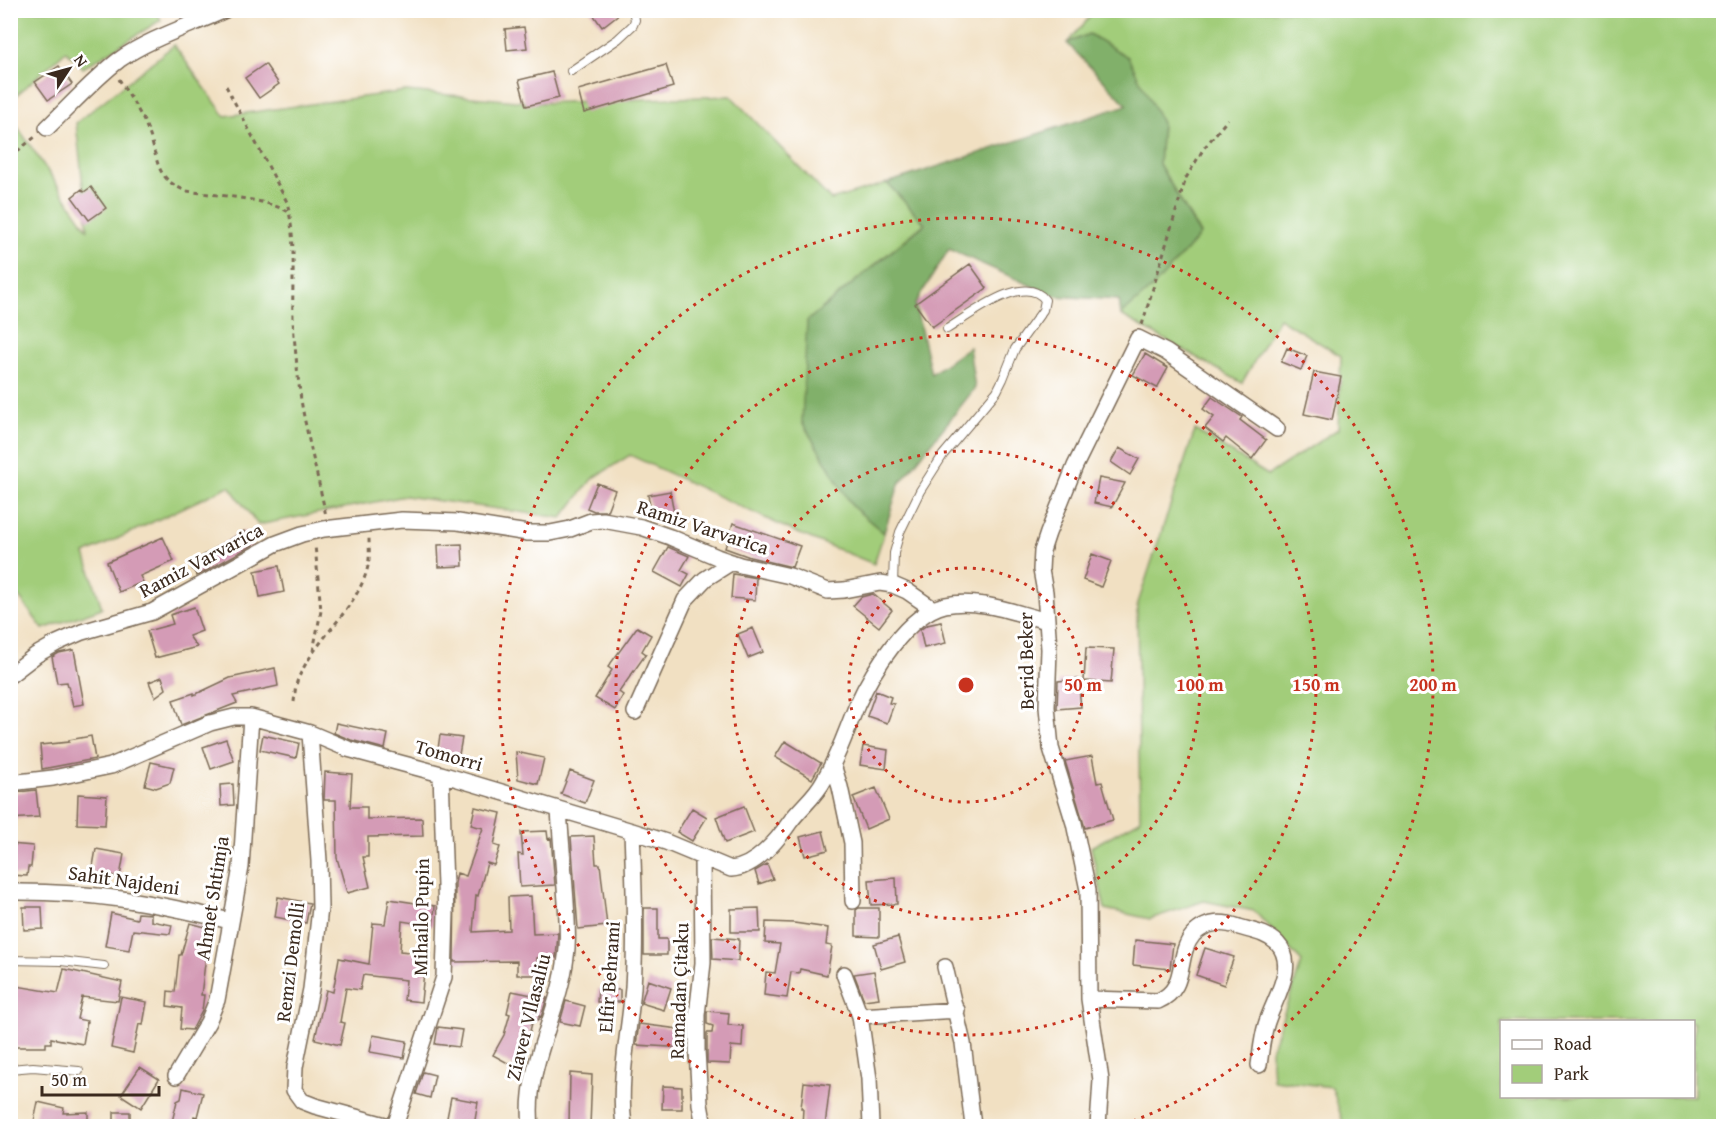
<svg xmlns="http://www.w3.org/2000/svg" width="1734" height="1137" viewBox="0 0 1734 1137" font-family="'Gentium Book Plus',serif">
	<style>
		.green { fill: #a2cd7a; stroke: #6e7c4c; stroke-width: 1.5; fill-rule: evenodd }
		.forest { fill: #81b06a; stroke: #5e6d44; stroke-width: 1.5 }
		.building { fill: #d49bb6 }
		.lines { fill: none; stroke-linecap: round; stroke-linejoin: round }
		.service-casing { stroke: #7b6a57; stroke-width: 10 }
		.minor-casing { stroke: #7b6a57; stroke-width: 18 }
		.path { stroke: #7b6a57; stroke-width: 3; stroke-dasharray: 4.5 4.5; stroke-linecap: butt }
		.service { stroke: #fff; stroke-width: 8 }
		.minor { stroke: #fff; stroke-width: 15 }
		.ring { fill: none; stroke: #c8321e; stroke-width: 3; stroke-dasharray: 3 6 }
		.labels { text-anchor: middle; stroke-width: 6; stroke-linejoin: round; paint-order: stroke }
		.street-label { font-size: 20px; fill: #3b2a1e; stroke: #fff }
		.centre { fill: #c8321e; stroke: #fff; stroke-width: 3 }
		.ring-label { font-size: 18px; text-anchor: middle; font-weight: bold; fill: #c8321e; stroke: #fff; stroke-width: 6; stroke-linejoin: round; paint-order: stroke }
	</style>
	<rect width="100%" height="100%" fill="#fff"/>
	<filter id="ink" filterUnits="userSpaceOnUse"><feTurbulence type="fractalNoise" baseFrequency=".0167" numOctaves="2"/><feDisplacementMap in="SourceGraphic" scale="12" xChannelSelector="R" yChannelSelector="G"/><feConvolveMatrix kernelMatrix="1 2 1 2 8 2 1 2 1" color-interpolation-filters="sRGB"/></filter>
	<filter id="wash" filterUnits="userSpaceOnUse"><feTurbulence type="fractalNoise" baseFrequency=".008" numOctaves="4" result="noise"/><feDisplacementMap in="SourceGraphic" scale="24" xChannelSelector="R" yChannelSelector="G"/><feGaussianBlur stdDeviation="1.35" result="paint"/><feColorMatrix in="noise" values="0 0 0 0 0 0 0 0 0 0 0 0 0 0 0 0 0 1.4 0 .05"/><feComposite in="paint" operator="in"/></filter>
	<g filter="url(#wash)">
		<rect width="100%" height="100%" fill="#f1e0c2"/>
		<path class="green" d="M11 10 156 11 161 20 83 68 66 51 11 100Z
			M1095 11H1723V1126H1344L1332 1087 1273 1080 1271 1050 1302 962 1254 911 1204 901 1150 919 1105 909 1091 847 1140 820 1137 606 1195 430 1268 475 1338 429 1341 356 1279 318 1242 383 1121 315 1200 234 1159 164 1162 123 1089 34 1067 43ZM1502 1022H1694V1096H1502Z
			M174 45 225 116 406 91 538 103 731 96 831 200 887 183 925 223 807 321 852 506 884 533 874 564 795 532 630 455 592 479 562 518 405 496 258 525 229 486 85 554 102 608 43 629 19 597 11 591 10 116 88 230 76 123Z"/>
		<path class="forest" d="M1089 34 1128 57 1162 123 1159 164 1200 235 1154 286 1121 315 1119 300 1054 296 949 249 915 304 931 374 969 347 975 388 899 484 884 533 852 506 802 422 807 321 925 224 887 183 1127 105 1067 43Z"/>
		<g id="blocks">
			<path class="building" d="M590 10H624L602 27Z
				M524 27 527 48 507 50 505 29Z
				M265 64 279 84 259 98 245 78Z
				M666 65 673 87 584 113 578 90Z
				M59 66 72 84 48 100 35 82Z
				M552 72 559 98 526 106 519 80Z
				M91 187 106 208 89 220 72 197 82 189 84 192Z
				M970 264 987 288 932 327 915 304Z
				M1287 348 1307 356 1301 370 1281 362Z
				M1145 354 1168 368 1157 388 1133 375Z
				M1314 372 1341 377 1332 420 1304 414Z
				M1212 397 1242 417 1240 420 1266 440 1252 459 1226 438 1223 442 1205 428 1214 417 1203 409Z
				M1119 448 1139 459 1130 475 1111 462Z
				M1099 478 1125 483 1112 507 1094 503Z
				M597 483 615 490 607 511H594L587 508Z
				M670 491 674 513 652 517 648 495Z
				M733 523 800 546 792 567 750 557 725 548Z
				M244 531 253 545 197 576 189 564Z
				M163 537 174 561 140 576 143 582 119 592 107 562Z
				M462 544 463 566 439 567 438 545Z
				M668 547 689 556 681 570 689 574 682 587 654 572Z
				M1092 554 1111 561 1101 587 1083 580Z
				M279 566 284 592 260 597 255 571Z
				M733 574 756 578 755 600 731 598Z
				M873 594 892 610 879 627 853 606 861 597Z
				M194 607 202 631 189 636 197 647 155 658 147 631 173 624 170 615Z
				M941 622 946 643 924 648 920 630 927 625Z
				M637 627 651 635 642 651 646 654 619 692 623 695 615 710 595 698 612 670 608 667Z
				M753 628 763 652 748 658 738 634Z
				M1086 648 1114 649 1111 683 1084 681Z
				M74 650 84 704 73 706 67 682 57 683 52 657 59 653Z
				M275 668 278 686 233 696 237 703 181 725 173 700 194 693V695L230 678Z
				M162 677 166 689 155 697 149 682Z
				M1078 679 1081 707 1057 709 1058 681Z
				M876 691 891 697 889 703 894 704 887 723 867 716Z
				M336 723 388 734 385 749 351 740 334 733Z
				M263 735 299 743 296 758 260 750Z
				M440 735 462 738 458 760 437 756Z
				M91 736 95 759 42 769 40 745 69 742V740Z
				M226 739 234 761 211 769 203 747Z
				M785 741 821 763 812 779 775 757Z
				M863 746 888 750 886 769 860 765Z
				M516 752 544 758 538 784 518 779Z
				M1092 756 1097 783 1102 782 1113 820 1085 828 1065 761Z
				M151 762 174 767 170 783 156 788 145 785Z
				M570 771 594 780 585 803 561 794Z
				M325 772 352 774 350 807H367V819L422 818 423 836 368 837V857H363L370 887 347 893 337 858 336 800H324Z
				M233 784 234 805 221 806 220 785Z
				M876 788 889 819 866 829 853 797Z
				M36 790 39 817 10 819V793Z
				M78 794 107 796 105 825 77 824Z
				M744 806 754 832 725 843 716 817Z
				M475 807 501 813 494 845 500 847 494 865 487 863 478 896 476 895 473 932 509 930 508 897 531 896 533 934 558 933 556 958H537V975H517V961L454 962 455 883 457 873 466 876 483 828 471 825Z
				M692 808 707 817 692 841 677 832Z
				M547 831 548 839 551 838 555 885 520 887 518 854 523 855 521 832Z
				M823 831 828 850 805 856 800 837Z
				M594 836 596 864H600L607 926 578 929 571 837Z
				M10 844 33 846 31 867H28L27 876 10 875Z
				M96 849 124 854 120 877 92 872Z
				M767 864 773 879 759 884 755 871Z
				M896 878 897 904 871 905 869 880Z
				M278 897 310 903 306 923 275 917Z
				M389 899 435 906 433 926 402 921 400 951 430 954 428 972H424L421 1002 404 1000 406 980 363 975 360 990 346 988 340 1022 345 1023 340 1045 315 1039 326 990 333 992 339 958 369 964 373 923 385 924Z
				M23 907H42L43 929 24 930Z
				M644 908H658V939H667V955H644Z
				M759 908 760 932H731V909Z
				M859 908H879V937L856 936V910Z
				M111 913 137 919 138 913 151 914V921L172 925 170 934 133 930 129 950 105 946Z
				M766 922 794 923 828 928 826 945 832 946 827 975 800 969 799 973 791 972 787 998 764 995 766 972 775 973 780 944 765 943Z
				M190 923 213 929 206 956 201 995H204L202 1011 192 1030 180 1029 182 1008 167 1006 168 991 175 992 179 955H181Z
				M712 937 739 939 738 961 713 959Z
				M898 937 905 962 881 969 874 944Z
				M1135 940 1173 944 1170 969 1133 965Z
				M1205 948 1234 957 1224 985 1196 975Z
				M64 969 122 982 118 1001 82 997 77 1019 87 1021 83 1044 51 1038V1043H46V1047H10V994H15L17 986 58 993Z
				M874 971 879 998 864 1000 854 974Z
				M648 980 671 988 664 1010 641 1003Z
				M598 989 620 990V1002H597Z
				M512 991 547 998 541 1017 539 1016V1020L533 1019 522 1063 518 1061 515 1067 493 1055 504 1035 510 1014 507 1013Z
				M121 997 147 1002 143 1025 139 1024 133 1053 111 1048Z
				M566 1001 585 1006 580 1026 560 1022Z
				M707 1011 729 1013 728 1025 743 1026 742 1047 731 1046 730 1064 707 1063V1033H712L713 1026 707 1024Z
				M639 1024 687 1030V1048L636 1045Z
				M438 1027 462 1030 459 1047 435 1044Z
				M373 1035 407 1041 404 1058 370 1052Z
				M140 1067 159 1079 141 1108 121 1095Z
				M423 1072 435 1075 430 1098 416 1094Z
				M570 1073 592 1075 590 1126H569Z
				M804 1082 830 1085 825 1126H802L803 1108H801Z
				M663 1086 682 1087V1109H662Z
				M183 1088 203 1093 197 1117 194 1116 192 1126H171L177 1101 181 1099Z
				M451 1097 478 1102 474 1126 446 1123Z
				M38 1102 64 1108 63 1113 88 1112V1126H33Z
				M114 1112H130V1126H114Z"/>
		</g>
	</g>
	<g filter="url(#ink)">
		<use href="#blocks" fill-opacity="0" stroke="#7b6a57" stroke-width="1.5"/>
		<g class="lines">
			<defs>
				<path id="service" d="M571 71 618 39 633 25 635 20 633 10
					M893 585 894 553 900 532 920 491 943 455 997 391 1003 379 1015 349 1043 310 1045 300C1025 271 969 316 947 329
					M10 960 61 961 104 966
					M10 1069 33 1067 79 1071"/>
				<path id="minor" d="M47 128C71 105 93 80 119 60 150 38 190 26 225 10
					M10 675 36 655 57 643 82 632 152 612 275 544 302 534 324 529 402 520 458 522 528 533H550L570 529 591 521 603 520 641 527 670 537 717 557 740 565 790 576 828 591 844 590 880 583 893 585 907 591 933 609
					M635 712 685 600 705 579 732 562
					M310 733 319 861 320 908 311 989 295 1067 294 1090 302 1101 315 1106 389 1126
					M833 765 840 787 852 843 853 901
					M10 783 53 778 111 766 210 723 234 717H251L310 733 348 749 441 774 632 831 666 842 731 869C755 867 777 841 790 822 800 808 816 796 824 780 839 755 846 731 857 705 872 672 907 614 945 605 978 598 1015 613 1047 621
					M702 857 703 963 697 1015V1050L700 1104 704 1126
					M10 892C90 891 153 902 230 921
					M945 967 963 1043 973 1126
					M844 974 860 1016
					M1089 999 1158 1001C1189 988 1175 956 1193 935 1206 921 1222 921 1239 927 1252 931 1267 933 1277 943 1299 966 1273 1000 1266 1025 1262 1038 1261 1052 1259 1065
					M176 1076 208 1022 217 1000 241 867 251 717
					M395 1126 444 977 446 914 441 774
					M531 1126C524 1067 559 1015 566 957 569 939 567 920 566 902 564 871 561 841 559 810
					M624 1126C618 1080 629 1035 633 988 636 936 634 884 632 831
					M871 1126 869 1079 860 1016 957 1010
					M1098 1126 1101 1080 1089 999 1088 890 1074 823 1051 748 1047 707 1049 649 1045 592 1041 570 1042 551 1048 533 1075 466 1138 338 1166 352 1277 429"/>
			</defs>
			<use href="#service" class="service-casing"/>
			<use href="#minor" class="minor-casing"/>
			<path class="path" d="M119 79C128 95 140 111 147 128 159 155 152 179 187 191 218 196 261 197 289 212
				M226 86 287 202C298 247 290 289 294 335 297 365 299 396 306 426 312 456 320 486 326 516
				M10 157 35 137
				M1142 325 1186 178 1204 148 1228 119
				M313 651 321 611 315 545
				M294 702C295 695 295 686 298 679 315 639 359 607 368 566 370 557 369 547 369 538"/>
			<use href="#service" class="service"/>
			<use href="#minor" class="minor"/>
		</g>
	</g>
	<g class="ring">
		<circle cx="966" cy="685" r="117"/>
		<circle cx="966" cy="685" r="234"/>
		<circle cx="966" cy="685" r="350"/>
		<path d="M810 1125A467 467 0 1 1 1122 1125"/>
	</g>
	<g class="labels">
		<g class="street-label">
			<text transform="translate(703 527) rotate(18)" y="7">Ramiz Varvarica</text>
			<text transform="translate(201 560) rotate(-28)" y="7">Ramiz Varvarica</text>
			<text transform="translate(1026 661) rotate(-91)" y="7">Berid Beker</text>
			<text transform="translate(449 755) rotate(16)" y="7">Tomorri</text>
			<text transform="translate(124 880) rotate(8)" y="7">Sahit Najdeni</text>
			<text transform="translate(212 898) rotate(-81)" y="7">Ahmet Shtimja</text>
			<text transform="translate(421 917) rotate(-89)" y="7">Mihailo Pupin</text>
			<text transform="translate(290 962) rotate(-83)" y="7">Remzi Demolli</text>
			<text transform="translate(609 977) rotate(-86)" y="7">Elfir Behrami</text>
			<text transform="translate(679 991) rotate(-88)" y="7">Ramadan Çitaku</text>
			<text transform="translate(528 1017) rotate(-76)" y="7">Ziaver Vllasaliu</text>
		</g>
	</g>
	<circle cx="966" cy="685" r="9" class="centre"/>
	<g class="ring-label">
		<text x="1083" y="691">50 m</text>
		<text x="1200" y="691">100 m</text>
		<text x="1316" y="691">150 m</text>
		<text x="1433" y="691">200 m</text>
	</g>
	<rect width="1734" height="1137" fill="none" stroke="#fff" stroke-width="36"/>
	<rect x="1500" y="1020" width="195" height="78" fill="#ffffff" stroke="#b1aaa5" stroke-width="1.5"/>
	<rect x="1512" y="1040" width="30" height="9" fill="#ffffff" stroke="#b1aaa5" stroke-width="1.5"/>
	<text x="1554" y="1050" font-size="18" fill="#3b2a1e">Road</text>
	<rect x="1512" y="1065" width="30" height="18" fill="#a2cd7a" stroke="#b1aaa5" stroke-width="1.5"/>
	<text x="1554" y="1080" font-size="18" fill="#3b2a1e">Park</text>
	<g transform="translate(69 69) rotate(54)" stroke="#ffffff" stroke-width="4.5" paint-order="stroke">
	<path d="M0-4.5L10 22L0 15L-10 22Z" fill="#3b2a1e"/>
	<text y="-9" font-size="16" font-weight="bold" text-anchor="middle" fill="#3b2a1e">N</text>
	</g>
	<path d="M42 1086v9h117v-9" fill="none" stroke="#3b2a1e" stroke-width="3"/>
	<text x="51" y="1086" font-size="18" fill="#3b2a1e" stroke="#ffffff" stroke-width="4.5" paint-order="stroke">50 m</text>
</svg>
